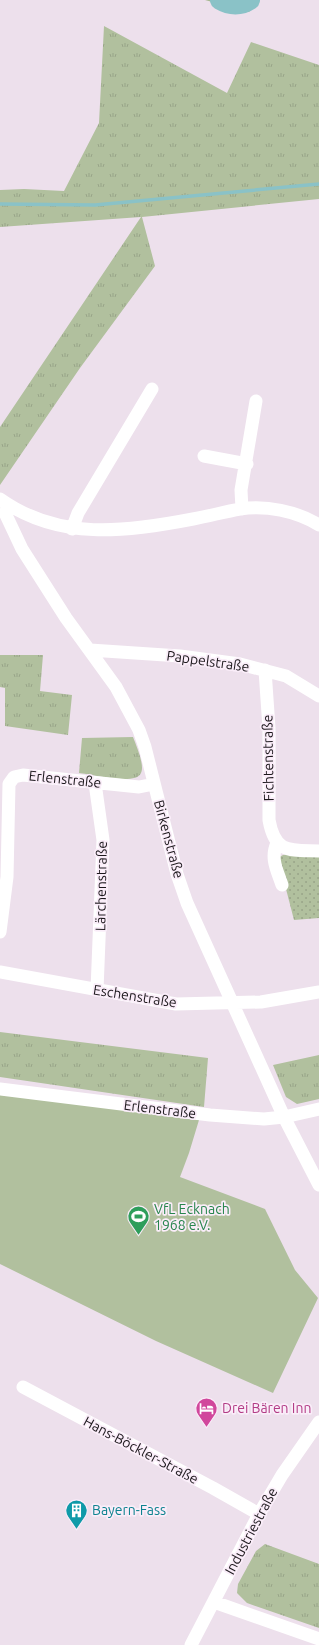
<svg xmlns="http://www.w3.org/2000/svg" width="319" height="1645" viewBox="0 0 319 1645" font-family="Ubuntu,sans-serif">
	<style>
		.grass { fill: url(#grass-tufts) }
		.forest { fill: url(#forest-crowns) }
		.park { fill: url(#park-dots) }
		.pitch { fill: #b1c09e }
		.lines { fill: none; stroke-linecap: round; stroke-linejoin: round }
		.stream { stroke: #8ac2c7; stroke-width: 3.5 }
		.river { stroke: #8ac2c7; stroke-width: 20 }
		.street { stroke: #fff; stroke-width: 13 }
		.labels { text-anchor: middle; stroke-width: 3.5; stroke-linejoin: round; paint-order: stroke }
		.street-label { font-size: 14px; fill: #1c181c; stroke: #faedf9 }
		.leisure-label { font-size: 14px; fill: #27864d; stroke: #faedf9; text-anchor: start }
		.hotel-label { font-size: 14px; fill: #b23c85; stroke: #faedf9; text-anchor: start }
		.culture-label { font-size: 14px; fill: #0d838f; stroke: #faedf9; text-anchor: start }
	</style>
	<defs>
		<pattern id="grass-tufts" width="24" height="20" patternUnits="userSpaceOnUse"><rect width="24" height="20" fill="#b1c09e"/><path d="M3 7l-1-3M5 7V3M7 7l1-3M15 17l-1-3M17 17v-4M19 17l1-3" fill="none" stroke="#98a488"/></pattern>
		<pattern id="forest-crowns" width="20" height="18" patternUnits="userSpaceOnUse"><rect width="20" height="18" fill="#a5b78f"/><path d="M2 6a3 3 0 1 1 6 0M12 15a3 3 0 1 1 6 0" fill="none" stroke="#869474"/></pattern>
		<pattern id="park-dots" width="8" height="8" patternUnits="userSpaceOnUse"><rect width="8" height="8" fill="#b1c09e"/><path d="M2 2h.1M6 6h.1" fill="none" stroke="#98a488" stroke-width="1.8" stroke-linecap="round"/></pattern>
	</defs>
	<rect width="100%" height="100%" fill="#ede0ec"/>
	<path class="grass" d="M104 26 227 93 251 42 319 65V199L142 217 155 266 80 368 0 485V427L141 217 0 227V190L24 189 64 191 99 123Z
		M0 655H43L40 691 72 695 68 735 5 726V688L0 687Z
		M133 737C136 745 145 765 141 773 136 786 91 774 79 773L82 738Z
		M0 1032 208 1058 204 1107 0 1077Z
		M319 1055V1099L297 1104 286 1097 273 1065Z
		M265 1544 319 1564V1628L247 1603 237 1593 238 1584 256 1551Z"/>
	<path class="forest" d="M205 0H260L249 12Z"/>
	<path class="park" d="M290 854 319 856V918L294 920 278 858 283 855Z"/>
	<path class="pitch" d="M0 1093 199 1120 189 1153 180 1177 265 1209 295 1270 318 1298 273 1393 156 1341 0 1264Z"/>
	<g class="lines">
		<path class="stream" d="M0 204 95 205 319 184"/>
		<path class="river" d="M220 0C230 6 241 6 250 0"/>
		<path class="street" d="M204 456 247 464
			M0 499C59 541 126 532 193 519 209 516 224 512 240 509 266 505 296 511 319 525
			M7 504 6 515 22 549 66 618 116 687 139 730 145 747 177 874 187 903 284 1117 319 1185
			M242 509 241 490 256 401
			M72 529 78 513 152 389
			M90 650 180 656 240 664 286 676 319 696
			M265 670 269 728V820C275 854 290 850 319 851
			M95 783 103 840 97 990
			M277 843C270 858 277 870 282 885
			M0 932 7 877 9 784 14 777 23 775 139 787 154 784
			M0 972 176 1004 261 1002 319 992
			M0 1089 210 1115 264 1119 284 1117 319 1109
			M23 1387 213 1488 259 1514
			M214 1602 319 1639
			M191 1645 259 1514 282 1475 319 1422"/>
	</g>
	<defs>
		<symbol id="stadium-pin" viewBox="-11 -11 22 30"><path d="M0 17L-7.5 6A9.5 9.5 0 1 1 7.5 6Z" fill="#2e9e5b" stroke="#faedf9"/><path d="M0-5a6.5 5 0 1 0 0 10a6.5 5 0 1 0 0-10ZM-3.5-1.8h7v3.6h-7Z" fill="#fff"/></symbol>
		<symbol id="hotel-pin" viewBox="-11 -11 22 30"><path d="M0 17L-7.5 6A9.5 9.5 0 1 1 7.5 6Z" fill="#d1479c" stroke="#faedf9"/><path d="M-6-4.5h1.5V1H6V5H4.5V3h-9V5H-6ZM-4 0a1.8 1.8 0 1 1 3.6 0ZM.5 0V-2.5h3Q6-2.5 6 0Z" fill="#fff"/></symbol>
		<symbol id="building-pin" viewBox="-11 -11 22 30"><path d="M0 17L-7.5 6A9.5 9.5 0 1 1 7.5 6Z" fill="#0f9aa8" stroke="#faedf9"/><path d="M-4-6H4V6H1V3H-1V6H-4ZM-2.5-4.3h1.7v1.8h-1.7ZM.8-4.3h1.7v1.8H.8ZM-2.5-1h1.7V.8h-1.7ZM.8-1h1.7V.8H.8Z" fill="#fff"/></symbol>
	</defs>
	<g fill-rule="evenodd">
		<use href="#stadium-pin" x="126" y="1204" width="25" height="34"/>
		<use href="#hotel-pin" x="194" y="1396" width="25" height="34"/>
		<use href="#building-pin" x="64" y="1498" width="25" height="34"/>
	</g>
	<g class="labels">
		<g class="street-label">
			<text transform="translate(208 661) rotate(8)" y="5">Pappelstraße</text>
			<text transform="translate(268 758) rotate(-91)" y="5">Fichtenstraße</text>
			<text transform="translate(65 779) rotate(6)" y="5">Erlenstraße</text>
			<text transform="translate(169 839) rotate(75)" y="5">Birkenstraße</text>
			<text transform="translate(101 886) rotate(-89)" y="5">Lärchenstraße</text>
			<text transform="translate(135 996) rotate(9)" y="5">Eschenstraße</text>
			<text transform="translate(160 1109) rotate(7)" y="5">Erlenstraße</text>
			<text transform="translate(141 1450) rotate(28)" y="5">Hans-Böckler-Straße</text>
			<text transform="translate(251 1531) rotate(-62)" y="5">Industriestraße</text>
		</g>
		<g class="leisure-label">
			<text x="154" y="1214">VfL Ecknach<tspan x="154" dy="16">1968 e.V.</tspan></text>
		</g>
		<g class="hotel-label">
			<text x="222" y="1413">Drei Bären Inn</text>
		</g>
		<g class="culture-label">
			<text x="92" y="1515">Bayern-Fass</text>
		</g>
	</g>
</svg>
